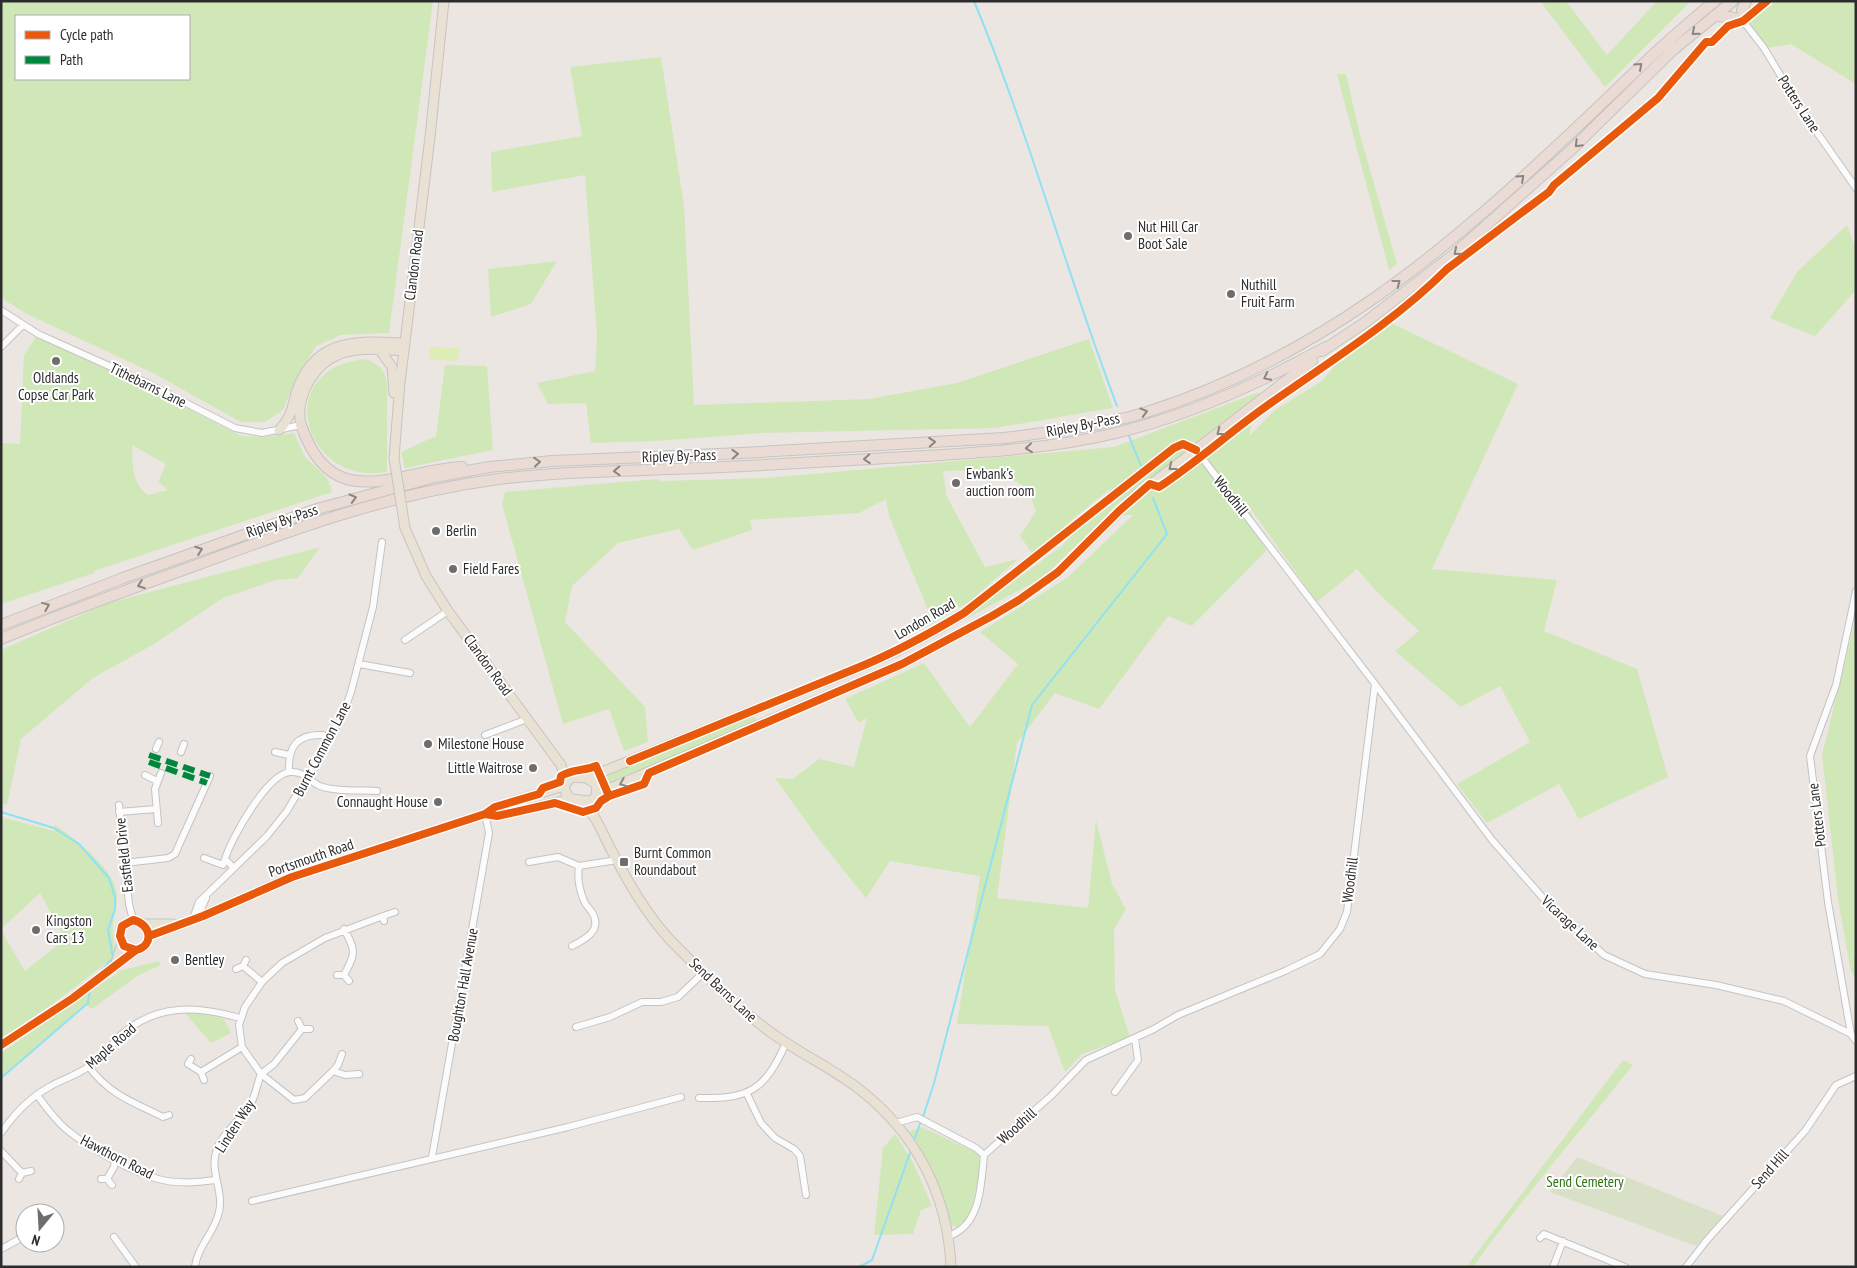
<svg xmlns="http://www.w3.org/2000/svg" width="1857" height="1268" viewBox="0 0 1857 1268" font-family="'PT Sans Narrow',sans-serif">
	<style>
		.green { fill: #d0e8b8; fill-rule: evenodd }
		.cemetery { fill: #d9e0c8 }
		.pitch { fill: #ddedb5 }
		.lines { fill: none; stroke-linecap: round; stroke-linejoin: round }
		.stream { stroke: #8fe1f3; stroke-width: 2 }
		.minor-casing { stroke: #c4c3c3; stroke-width: 8 }
		.major-casing { stroke: #c6c4c2; stroke-width: 11 }
		.highway-casing { stroke: #c6c4c2; stroke-width: 12 }
		.minor { stroke: #fcfbfb; stroke-width: 6 }
		.major { stroke: #e9e2d4; stroke-width: 9 }
		.highway { stroke: #eadcd4; stroke-width: 10 }
		.major-bridge-casing { stroke: #c6c4c2; stroke-width: 11; stroke-linecap: butt }
		.major-bridge { stroke: #e9e2d4; stroke-width: 9 }
		.quiet { stroke: #00873e; stroke-width: 6; stroke-dasharray: 12 6; stroke-linecap: butt }
		.cycleway-casing { stroke: #fff; stroke-width: 11 }
		.cycleway { stroke: #e8590c; stroke-width: 8 }
		.oneway { stroke: #8b8480 }
		.oneway2 { stroke: #8a8780 }
		.poi-dot { fill: #6f6d6c; stroke: #fff; stroke-width: 2 }
		.labels { text-anchor: middle; stroke-width: 4; stroke-linejoin: round; paint-order: stroke }
		.street-label { font-size: 15px; fill: #2c2c2c; stroke: #fff }
		.poi-label { font-size: 15px; fill: #2c2c2c; stroke: #fff; text-anchor: start }
		.park-label { font-size: 15px; fill: #2f7214; stroke: #fff }
	</style>
	<rect width="100%" height="100%" fill="#ebe6e2"/>
	<path class="green" d="M1 1H433L389 333 341 335 316 346 296 378 283 410 265 422H241L153 373 27 314 1 298ZM16 16H189V79H16Z
		M1540 1H1566L1607 55 1657 1H1691L1605 87Z
		M1769 1H1856V84L1791 44 1767 48 1746 17Z
		M661 57 684 206 694 405 869 399 957 383 1089 339 1113 408 995 428 762 433 656 441 591 443 586 403 548 404 537 383 595 371 597 336 585 175 492 192 491 152 582 136 570 67Z
		M1337 74H1346L1360 135 1397 264 1389 270Z
		M1847 225 1856 251V290L1815 336 1770 318 1797 272Z
		M557 261 531 304 491 317 488 269Z
		M1389 322 1518 384 1432 569 1557 580 1544 631 1637 669 1668 777 1579 819 1559 784 1487 823 1457 784 1530 742 1500 686 1461 707 1395 651 1419 631 1377 592 1357 569 1317 602 1248 505 1266 551 1192 626 1168 616 1099 709 1055 693 1017 743 997 898 1088 908 1096 820 1112 884 1126 909 1114 929 1115 990 1130 1037 1082 1054 1065 1072 1048 1026 957 1024 980 876 890 861 866 898 821 842 775 778 793 779 819 759 854 767 867 718 859 723 845 699 924 663 970 727 1018 664 980 632 1067 578 1133 515H1109L1042 578 958 623 1063 545 1113 486 1032 553 1020 536 1036 511C1028 484 1022 481 995 477L993 470 943 471 946 495 985 567 1018 559 970 601 917 632 929 612 889 516 886 499 859 513 750 520 752 530 693 550 679 529 618 543 572 586 565 622 645 707 648 742 624 751 609 709 563 724 502 504 505 492 657 479 661 481 767 478 1114 447 1259 392 1249 436 1275 410 1322 381 1335 365Z
		M36 337 143 386 241 436 264 437 294 433 305 457 328 479 332 492 94 571V573L1 604V443L20 444 24 355ZM132 445 166 464 158 482 168 490 148 495C131 482 133 465 132 445Z
		M365 359C378 364 384 368 387 382V472C304 487 269 369 365 359Z
		M445 365 487 366 493 450 405 468 401 452 436 436Z
		M320 547 298 578 276 580 223 598 154 644 93 678 21 739 7 805 1 804V650L108 603Z
		M1856 616V977L1851 972 1838 900 1822 755Z
		M751 714 756 718 755 723 606 786 602 776Z
		M1 817 54 831 55 825C75 839 114 868 117 894 118 907 112 919 113 932 113 940 115 948 117 955L55 1002 1 1039V930L25 971 65 939 40 893 1 929Z
		M159 961 161 965 137 976 92 1009 86 1005 1 1077V1053L122 970Z
		M185 1013 206 1014 224 1019 231 1033 211 1043Z
		M1623 1060 1633 1065C1580 1132 1523 1197 1473 1267H1466Z
		M922 1127 979 1154V1177L968 1222 957 1228 951 1224 918 1144 909 1132Z
		M895 1134 913 1162 932 1206 921 1210 913 1234 874 1235 883 1148Z"/>
	<path class="cemetery" d="M1577 1157 1723 1216 1696 1246 1550 1192Z"/>
	<path class="pitch" d="M430 347 459 348 458 361 429 360Z"/>
	<g class="lines">
		<path class="stream" d="M974 1C1029 133 1066 272 1117 406
			M1129 436 1141 466
			M1 812 54 828 79 844 109 878 115 897V909L108 930 113 958 100 972
			M1 1078 88 1003 90 989
			M923 1117 934 1083 1032 705 1167 534 1153 498
			M913 1143 921 1121
			M859 1267 872 1260 911 1150"/>
		<defs>
			<path id="minor" d="M1743 21 1764 48 1802 111 1856 188
				M1 310 38 334 147 383 235 428 262 433 301 425
				M1 347 23 325
				M1856 591 1836 685 1810 756 1828 902 1851 1034 1856 1041
				M405 640 448 611
				M359 664 410 673
				M1375 684 1492 840 1543 898 1604 955 1645 974 1716 985 1784 1001 1851 1034
				M485 735 527 719
				M156 749 159 742
				M181 752 184 744
				M275 752 289 755
				M289 772C288 747 296 734 323 735
				M145 775 157 781
				M119 805 129 904 133 920
				M119 812 156 809
				M158 823 155 789 161 773
				M204 858 223 865 225 859
				M529 862 558 857 579 866 617 860
				M125 863 168 858 175 854 210 776
				M234 868 225 859C231 839 267 774 290 772 302 771 307 778 316 784 328 792 362 790 377 791
				M203 916 201 909 206 898
				M383 916 395 912
				M192 921 199 902 267 836 287 811 342 717 351 692 373 607 382 542
				M344 929C356 951 356 953 344 975
				M572 946C584 940 602 931 593 914 590 909 586 906 584 901 579 889 577 879 579 866
				M243 966 262 982
				M236 969 243 966 246 960
				M337 975H344L349 981
				M298 1021 302 1029H310
				M576 1027 610 1017 642 1002H661L678 997 703 973
				M302 1029 274 1064 261 1074 294 1100 305 1098 333 1071 345 1075 359 1074
				M191 1059 188 1064 201 1072 204 1080
				M89 1067C110 1095 133 1102 163 1117L169 1115
				M333 1071 338 1065 342 1054
				M201 1072 242 1047
				M1115 1092 1138 1060 1135 1039
				M747 1094 761 1123 775 1138 794 1149 800 1156 806 1195
				M37 1095C46 1107 55 1120 67 1130 89 1148 130 1171 158 1179 177 1184 196 1183 215 1180
				M699 1098C750 1099 765 1090 786 1043
				M896 1123 917 1117 976 1148 984 1155
				M1 1133C14 1114 30 1097 51 1086 63 1079 77 1075 88 1067 101 1059 111 1045 121 1035 157 1003 197 1006 240 1018
				M1 1151 22 1173
				M984 1155 1052 1095 1086 1060 1154 1029 1178 1015 1285 971 1320 954 1340 929 1347 912 1375 684 1196 450
				M432 1157 489 833 485 814
				M19 1179 22 1173 31 1171
				M101 1179H107L112 1185
				M107 1179 114 1167 115 1159
				M252 1201 568 1127 681 1097
				M949 1236C981 1225 981 1185 984 1155
				M114 1237 136 1267
				M1540 1238 1544 1234 1625 1267
				M1 1249 25 1236
				M195 1267C197 1247 215 1232 219 1212 224 1192 210 1172 216 1152 220 1136 238 1122 248 1109 256 1097 256 1086 261 1074L242 1047 239 1025 245 1007 262 982 282 963 325 938 383 916 384 921
				M1553 1267 1563 1241
				M1686 1267 1707 1240 1805 1131 1836 1085 1856 1076"/>
			<path id="major" d="M379 349 392 367 394 393
				M301 425C298 412 300 400 306 387 327 344 363 348 404 351
				M279 430C296 411 290 406 299 385 319 337 361 341 404 343
				M394 458 400 383 430 137 444 1
				M405 528 426 576 448 611 561 765 566 781
				M587 778 846 673 895 652 938 629 964 613 1174 448 1183 444 1196 450 1135 496 1058 572 1019 600 992 616 902 664 606 790 590 801 571 799 566 793 564 786 571 777 587 778 597 785 596 795
				M580 801C584 807 591 812 595 818 602 830 607 843 614 855 631 888 651 922 678 948 709 979 740 1011 776 1036 803 1055 833 1069 859 1089 916 1133 948 1195 951 1267
				M485 814 497 816 571 799
				M144 924H173
				M149 936 203 916 292 877 485 814 495 807 564 786
				M115 967 122 943
				M1 1045 73 998 136 950C155 945 151 924 133 920L122 926 120 936 124 946 136 950"/>
			<path id="highway" d="M1714 16 1730 17 1743 21 1742 10 1746 1
				M1322 351 1363 324 1453 255 1571 150 1673 50 1733 1
				M301 425C332 516 394 471 462 467
				M1196 450 1312 361
				M1 625 123 578 317 509 435 477 489 467 552 461 742 453 1004 438C1052 432 1101 426 1147 412 1314 359 1435 260 1560 143 1612 95 1660 45 1715 1
				M1 639C65 612 130 589 194 566 291 530 389 494 492 480 560 471 630 471 698 468 774 465 849 460 925 456 989 452 1054 448 1116 433 1190 415 1260 383 1326 347"/>
		</defs>
		<use href="#minor" class="minor-casing"/>
		<use href="#major" class="major-casing"/>
		<use href="#highway" class="highway-casing"/>
		<use href="#minor" class="minor"/>
		<use href="#major" class="major"/>
		<use href="#highway" class="highway"/>
		<defs>
			<path id="major-bridge" d="M394 458 405 528"/>
		</defs>
		<use href="#major-bridge" class="major-bridge-casing"/>
		<use href="#major-bridge" class="major-bridge"/>
		<path class="quiet" d="M149 755 210 776
			M149 762 207 783"/>
		<defs>
			<path id="cycleway" d="M630 761 862 666C898 651 931 633 964 613L1174 448 1183 444 1196 450
				M485 814 497 816 555 803 583 812 596 808 601 801 609 796 644 784 649 773 902 664 992 616 1019 600 1058 572 1119 511 1150 484 1159 487C1197 462 1231 431 1268 405 1329 362 1395 321 1447 269L1549 192 1554 185 1658 98 1706 42H1712L1728 26 1743 21 1767 1
				M149 936 203 916 292 877 485 814 495 807 539 794 543 788 560 782 561 776C572 769 584 771 596 766L609 796
				M1 1045 73 998 136 950C155 945 151 924 133 920L122 926 120 936 124 946 136 950"/>
		</defs>
		<use href="#cycleway" class="cycleway-casing"/>
		<use href="#cycleway" class="cycleway"/>
	</g>
	<defs><path id="oneway-chevron" d="M-2-3.5L2.5 0L-2 3.5" fill="none" stroke-width="1.6" stroke-linecap="round" stroke-linejoin="round" transform="scale(1.25)"/></defs>
	<g class="oneway">
		<use href="#oneway-chevron" transform="translate(1695 32) rotate(140)"/>
		<use href="#oneway-chevron" transform="translate(1639 66) rotate(-42)"/>
		<use href="#oneway-chevron" transform="translate(1578 144) rotate(135)"/>
		<use href="#oneway-chevron" transform="translate(1521 178) rotate(-42)"/>
		<use href="#oneway-chevron" transform="translate(1457 252) rotate(140)"/>
		<use href="#oneway-chevron" transform="translate(1397 283) rotate(-37)"/>
		<use href="#oneway-chevron" transform="translate(1267 377) rotate(154)"/>
		<use href="#oneway-chevron" transform="translate(1144 412) rotate(-16)"/>
		<use href="#oneway-chevron" transform="translate(1220 432) rotate(142)"/>
		<use href="#oneway-chevron" transform="translate(932 442) rotate(-4)"/>
		<use href="#oneway-chevron" transform="translate(1029 448) rotate(174)"/>
		<use href="#oneway-chevron" transform="translate(735 454) rotate(-3)"/>
		<use href="#oneway-chevron" transform="translate(867 459) rotate(176)"/>
		<use href="#oneway-chevron" transform="translate(537 462) rotate(-5)"/>
		<use href="#oneway-chevron" transform="translate(617 471) rotate(178)"/>
		<use href="#oneway-chevron" transform="translate(353 498) rotate(-16)"/>
		<use href="#oneway-chevron" transform="translate(199 550) rotate(-20)"/>
		<use href="#oneway-chevron" transform="translate(141 585) rotate(160)"/>
		<use href="#oneway-chevron" transform="translate(46 606) rotate(-22)"/>
	</g>
	<g class="oneway2">
		<use href="#oneway-chevron" transform="translate(1172 467) rotate(142)"/>
		<use href="#oneway-chevron" transform="translate(623 783) rotate(158)"/>
	</g>
	<g class="poi-dot">
		<circle cx="1128" cy="236" r="5"/>
		<circle cx="1231" cy="294" r="5"/>
		<circle cx="56" cy="361" r="5"/>
		<circle cx="956" cy="483" r="5"/>
		<circle cx="436" cy="531" r="5"/>
		<circle cx="453" cy="569" r="5"/>
		<circle cx="428" cy="744" r="5"/>
		<circle cx="533" cy="768" r="5"/>
		<circle cx="438" cy="802" r="5"/>
		<rect x="619" y="857" width="10" height="10" rx="2.5"/>
		<circle cx="36" cy="930" r="5"/>
		<circle cx="175" cy="960" r="5"/>
	</g>
	<g class="labels">
		<g class="street-label">
			<text transform="translate(1799 104) rotate(57)" y="5">Potters Lane</text>
			<text transform="translate(414 265) rotate(-83)" y="5">Clandon Road</text>
			<text transform="translate(148 385) rotate(26)" y="5">Tithebarns Lane</text>
			<text transform="translate(1083 425) rotate(-11)" y="5">Ripley By-Pass</text>
			<text transform="translate(679 456) rotate(-2)" y="5">Ripley By-Pass</text>
			<text transform="translate(1231 496) rotate(51)" y="5">Woodhill</text>
			<text transform="translate(282 521) rotate(-19)" y="5">Ripley By-Pass</text>
			<text transform="translate(925 619) rotate(-30)" y="5">London Road</text>
			<text transform="translate(488 665) rotate(54)" y="5">Clandon Road</text>
			<text transform="translate(322 749) rotate(-62)" y="5">Burnt Common Lane</text>
			<text transform="translate(1817 815) rotate(-97)" y="5">Potters Lane</text>
			<text transform="translate(124 855) rotate(-96)" y="5">Eastfield Drive</text>
			<text transform="translate(311 858) rotate(-19)" y="5">Portsmouth Road</text>
			<text transform="translate(1350 880) rotate(-83)" y="5">Woodhill</text>
			<text transform="translate(1570 923) rotate(43)" y="5">Vicarage Lane</text>
			<text transform="translate(463 985) rotate(-80)" y="5">Boughton Hall Avenue</text>
			<text transform="translate(723 990) rotate(43)" y="5">Send Barns Lane</text>
			<text transform="translate(111 1046) rotate(-41)" y="5">Maple Road</text>
			<text transform="translate(235 1126) rotate(-57)" y="5">Linden Way</text>
			<text transform="translate(1017 1126) rotate(-42)" y="5">Woodhill</text>
			<text transform="translate(117 1157) rotate(27)" y="5">Hawthorn Road</text>
			<text transform="translate(1770 1169) rotate(-48)" y="5">Send Hill</text>
		</g>
		<g class="poi-label">
			<text x="1138" y="232">Nut Hill Car<tspan x="1138" dy="17">Boot Sale</tspan></text>
			<text x="1241" y="290">Nuthill<tspan x="1241" dy="17">Fruit Farm</tspan></text>
			<text x="56" y="383" text-anchor="middle">Oldlands<tspan x="56" dy="17">Copse Car Park</tspan></text>
			<text x="966" y="479">Ewbank's<tspan x="966" dy="17">auction room</tspan></text>
			<text x="446" y="536">Berlin</text>
			<text x="463" y="574">Field Fares</text>
			<text x="438" y="749">Milestone House</text>
			<text x="523" y="773" text-anchor="end">Little Waitrose</text>
			<text x="428" y="807" text-anchor="end">Connaught House</text>
			<text x="634" y="858">Burnt Common<tspan x="634" dy="17">Roundabout</tspan></text>
			<text x="46" y="926">Kingston<tspan x="46" dy="17">Cars 13</tspan></text>
			<text x="185" y="965">Bentley</text>
		</g>
		<g class="park-label">
			<text x="1585" y="1187">Send Cemetery</text>
		</g>
	</g>
	<rect width="1857" height="1268" fill="none" stroke="#2c2c2c" stroke-width="5"/>
	<rect x="15" y="15" width="175" height="65" fill="#ffffff" stroke="#ababab"/>
	<rect x="25" y="31" width="25" height="8" fill="#e8590c" stroke="#ababab"/>
	<text x="60" y="40" font-size="15" fill="#2c2c2c">Cycle path</text>
	<rect x="25" y="56" width="25" height="8" fill="#00873e" stroke="#ababab"/>
	<text x="60" y="65" font-size="15" fill="#2c2c2c">Path</text>
	<g transform="translate(40 1228) rotate(198)"><circle r="24" fill="#ffffff" stroke="#ababab"/>
	<path d="M0-4L9 19L0 12L-9 19Z" fill="#6f6d6c"/>
	<text y="-8" font-size="14" font-weight="bold" text-anchor="middle" fill="#2c2c2c">N</text>
	</g>
</svg>
